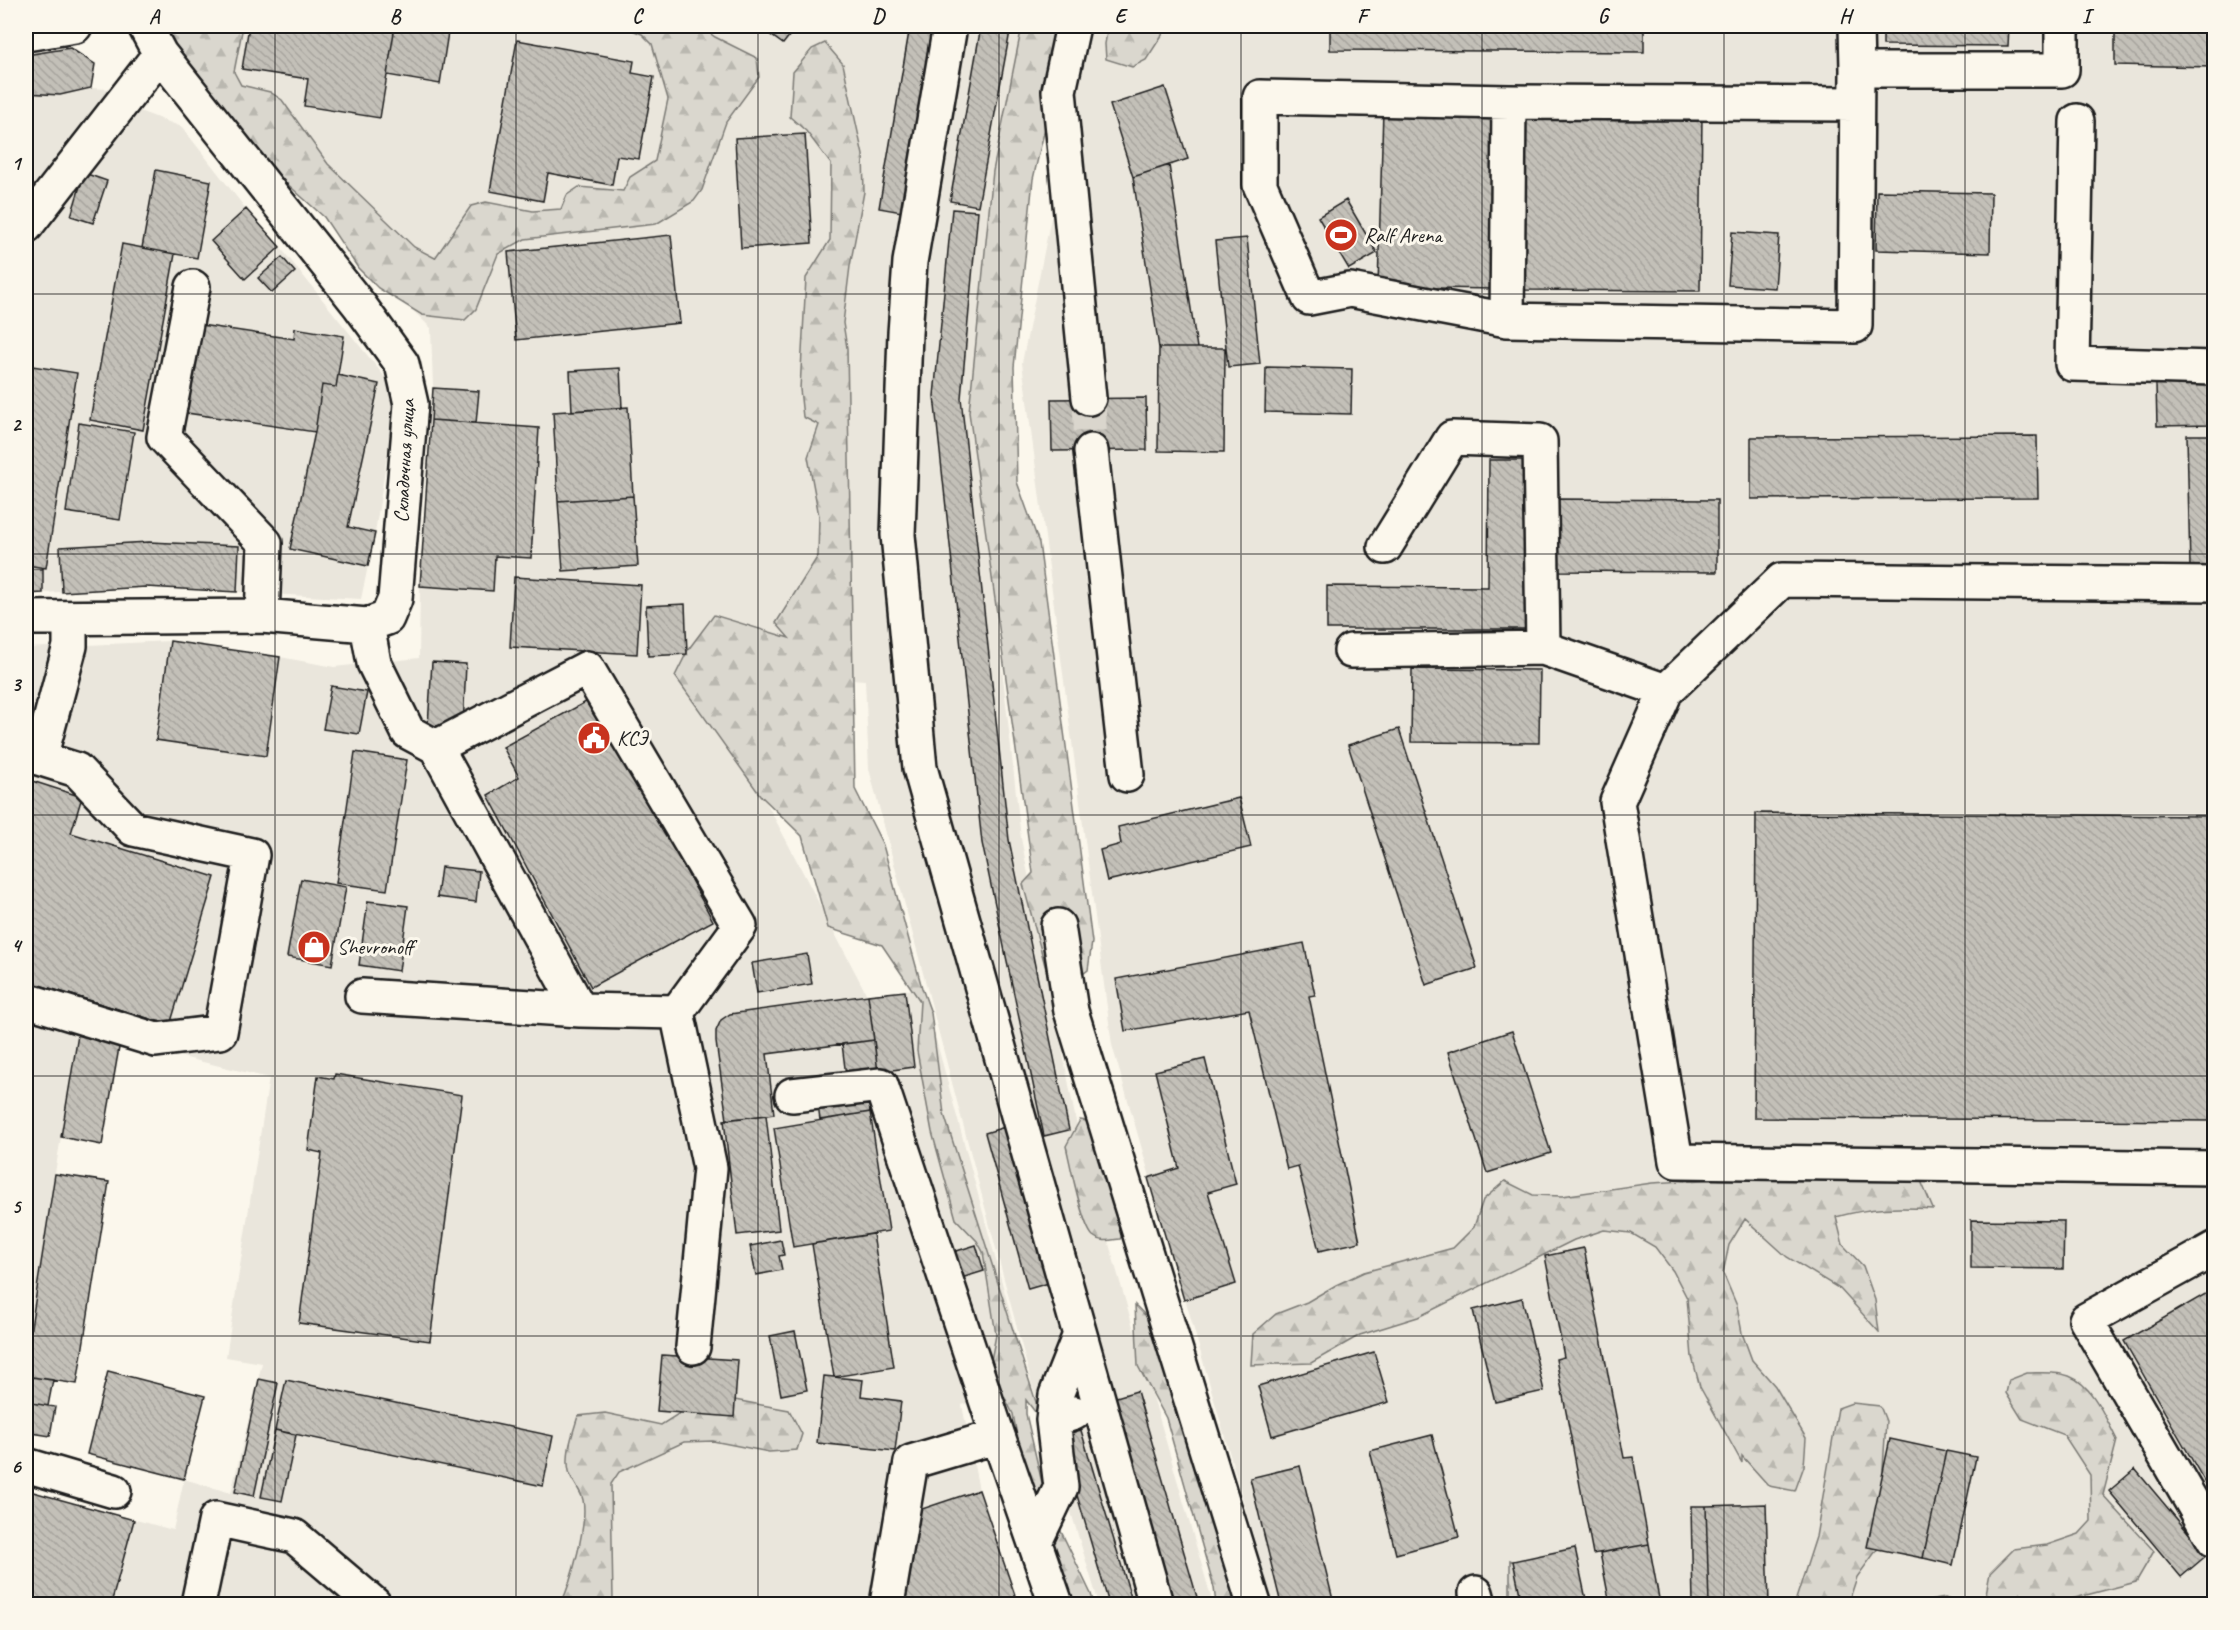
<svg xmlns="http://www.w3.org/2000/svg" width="2240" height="1630" viewBox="0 0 2240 1630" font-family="Caveat,sans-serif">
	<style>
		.built { fill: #eae6dc }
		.forest { fill: url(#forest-firs); stroke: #7b7a75; stroke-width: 1.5 }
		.building { fill: url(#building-back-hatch); stroke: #1c1c1c; stroke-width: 1.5 }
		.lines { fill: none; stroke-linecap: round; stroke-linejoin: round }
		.minor-tunnel { stroke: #dad6cd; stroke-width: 33; stroke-dasharray: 33 16; stroke-linecap: butt }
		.minor-casing { stroke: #1c1c1c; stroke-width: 38 }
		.minor { stroke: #fbf7ec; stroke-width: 33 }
		.grid { fill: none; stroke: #1c1c1c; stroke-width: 1.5; stroke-opacity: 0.55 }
		.labels { text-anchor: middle; stroke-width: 6; stroke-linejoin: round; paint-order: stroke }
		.poi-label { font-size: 21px; fill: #1c1c1c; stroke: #fbf7ec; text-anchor: start }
		.street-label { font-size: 21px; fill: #1c1c1c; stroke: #fbf7ec }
		.neatline { fill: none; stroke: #1c1c1c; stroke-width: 2 }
		.grid-label { font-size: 20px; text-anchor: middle; font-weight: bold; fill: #1c1c1c }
	</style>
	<defs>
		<pattern id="forest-firs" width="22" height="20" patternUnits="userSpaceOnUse" patternTransform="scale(1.5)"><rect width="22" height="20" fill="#dad7ce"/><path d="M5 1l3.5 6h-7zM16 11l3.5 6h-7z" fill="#bab8b0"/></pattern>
		<pattern id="building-back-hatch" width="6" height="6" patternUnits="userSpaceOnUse" patternTransform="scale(1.5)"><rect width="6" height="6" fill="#c3c0b8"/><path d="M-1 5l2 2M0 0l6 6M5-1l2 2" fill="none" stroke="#a7a49e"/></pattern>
	</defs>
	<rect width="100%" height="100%" fill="#fbf7ec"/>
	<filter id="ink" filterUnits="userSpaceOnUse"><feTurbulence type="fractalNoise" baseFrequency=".0167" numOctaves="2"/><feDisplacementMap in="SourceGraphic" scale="12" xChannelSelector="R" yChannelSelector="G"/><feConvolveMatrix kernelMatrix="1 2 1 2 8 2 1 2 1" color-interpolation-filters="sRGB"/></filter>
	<g filter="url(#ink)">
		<path class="built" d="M180 26H1029L972 399 1021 838 1081 1147 1213 1604H1099L1031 1381 869 769 865 680 696 668 867 995 922 988 1029 1382 962 1405 979 1490 1018 1604H26V1490L173 1530 184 1479 231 1493 262 1363 226 1357 269 1078 120 1042 102 1145 61 1137 55 1173 109 1182 77 1384 53 1381 48 1406 55 1407 50 1436 26 1432V648L170 641 280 657 334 667 419 658 420 586 433 388 431 328 404 302 378 286 180 37Z
			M1089 26H2214L2211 300H2214V1604H1273L1112 1045 1022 363Z
			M70 48 95 64 91 88 109 89 127 99 142 112 182 127 246 209 280 247 397 392 375 533 361 599 146 587 26 594V55Z"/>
		<path class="forest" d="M160 26H243L234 72 241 85 270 92 282 100 328 164 414 247 435 258 471 206 486 202 533 211 561 209 567 195 579 187 623 191 630 177 655 161 668 99 652 44 642 34 622 26H700L715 37 757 58 759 77 726 122 702 190 694 201 656 224 525 239 498 254 476 309 465 320 422 315 378 288 358 268 324 217 253 153 170 47Z
			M1022 26H1069L1033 179 1014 367 1017 482 1039 543 1092 942 1088 970 1064 988 1050 984 1023 884 1033 873 969 412 993 171Z
			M1108 26H1168L1146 60 1132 67 1106 59 1105 44Z
			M825 43 843 64 863 155 864 192 850 266 843 323 847 348 855 789 883 845 922 988 931 1013 944 1114 1042 1421 1026 1400V1414L1046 1500 1091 1594 1094 1604H1073L1036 1539 1013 1414 1006 1400 999 1409 987 1381 996 1335 983 1252 977 1241 956 1219 932 1132 917 1051 920 1001 882 945 828 928 802 836 760 795 675 676 688 650 714 615 789 638 776 623 818 556 819 516 808 457 819 425 803 417 800 389 806 278 830 240 831 164 806 131 790 117 793 72 812 49Z
			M1080 1120 1087 1121 1105 1140 1126 1227 1120 1239C1111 1240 1102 1243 1093 1236 1082 1226 1070 1163 1066 1146Z
			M1918 1174 1933 1209C1895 1207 1872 1207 1836 1217L1843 1245 1863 1266 1875 1300 1879 1332 1840 1289 1787 1257 1745 1219 1729 1245 1723 1273 1737 1306 1742 1333 1752 1360 1775 1386 1806 1438 1804 1466 1795 1491 1769 1486 1742 1456V1463L1700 1387 1692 1357 1687 1298 1673 1271 1655 1247 1631 1233 1604 1230 1574 1240 1418 1317 1360 1335 1311 1363 1251 1365 1253 1334 1276 1314 1307 1302 1336 1285 1364 1272 1453 1248 1474 1227 1483 1200 1505 1181 1533 1195 1562 1196 1652 1183 1767 1176H1795L1827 1180Z
			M1135 1305 1156 1326 1244 1604H1216L1214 1588 1166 1418 1138 1366Z
			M2027 1373C2040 1373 2056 1371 2069 1376 2093 1385 2106 1419 2117 1440L2103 1495 2154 1551 2136 1582 2052 1604H1984L1990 1573 2014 1549 2047 1545 2079 1534 2091 1521 2090 1475 2064 1435 2022 1419 2006 1393 2009 1380Z
			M708 1395 789 1410 802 1434 797 1450 769 1452 713 1441 684 1442 619 1472 611 1484 613 1601 612 1604H561C571 1583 588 1523 583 1500 581 1490 571 1481 569 1471 565 1453 573 1433 578 1416L605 1413 661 1425Z
			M1852 1403 1880 1406 1886 1421 1883 1469 1888 1497 1884 1540 1857 1577 1848 1604H1797L1796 1599 1816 1537 1838 1408Z
			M1510 1560 1523 1566 1530 1580 1535 1604H1510Z
			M1945 1598 1956 1602 1957 1604H1913Z"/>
		<path class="building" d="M249 26H395L380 118 304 106 308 79 242 69Z
			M395 26H449L440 84 387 75Z
			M758 26H797L783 44Z
			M910 26H938L907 213 879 208Z
			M981 26H1011L978 206 950 201Z
			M1330 26H1644V52L1330 50Z
			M1883 26H2009L2008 46 1883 45Z
			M2115 26H2214V67L2115 65Z
			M517 40 634 61 632 73 654 77 639 159 617 156 612 185 548 173 543 201 490 191Z
			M70 48 95 64 91 88 60 95 26 93V55Z
			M1165 87 1188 159 1133 177 1110 105Z
			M1383 110 1498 112 1493 289 1378 287Z
			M1519 112 1702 113 1700 291 1517 290Z
			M805 134 812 243 741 248 735 138Z
			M1169 165 1197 348H1159L1133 177Z
			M156 170 211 181 197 258 142 248Z
			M84 173 107 181 93 223 71 216Z
			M1877 191 1991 193 1990 253 1876 250Z
			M1346 200 1377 253 1349 269 1318 217Z
			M246 209 280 247 245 279 211 241Z
			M952 209 978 211 961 398 1009 840 1069 1130 1044 1136 982 843 934 396Z
			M1732 232 1779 235 1775 288 1728 285Z
			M671 235 680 323 516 340 508 252Z
			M1247 238 1260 364 1228 367 1215 241Z
			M122 244 175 254 143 430 90 420Z
			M282 257 295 272 272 293 258 278Z
			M2211 300H2214V351H2210Z
			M201 325 294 339 295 328 344 336 336 387 322 385 315 432 187 413Z
			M1159 348H1225L1224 452 1158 451Z
			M26 365 77 373 46 568 26 565Z
			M1266 367 1352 369 1351 414 1265 412Z
			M620 368 622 408 572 411 570 371Z
			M338 375 379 384 348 527 375 533 368 566 290 549 315 432 322 385 336 387Z
			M2214 383V425L2157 426 2156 384Z
			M433 388 479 391 476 423 431 420Z
			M1146 398 1147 450 1052 451 1051 399Z
			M628 407 633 496 558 501 553 412Z
			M431 420 539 428 531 558 495 556 493 591 420 586Z
			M79 423 134 432 120 520 66 512Z
			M2187 435H2214V567H2190Z
			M2037 436 2038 498 1751 499V437Z
			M1489 460H1527L1526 629H1327V586L1488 587Z
			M633 496 638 566 563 571 558 501Z
			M1554 499 1717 500V572L1553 571Z
			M149 542 239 546 237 592 146 587 62 592 60 547Z
			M26 569H43V593L26 594Z
			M514 577 641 585 637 654 510 647Z
			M685 604 687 654 648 656 646 606Z
			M170 641 280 657 266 756 156 740Z
			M432 662 466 664 463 727 428 726Z
			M1412 669 1540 670 1539 743 1411 742Z
			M331 686 367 692 359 734 323 729Z
			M593 698 713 921 591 987 488 795 519 777 503 747Z
			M1399 729 1477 968 1426 985 1348 745Z
			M355 752 407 760 387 890 336 883Z
			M26 779 82 797 71 833 215 877 170 1025 26 981Z
			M1239 798 1251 847 1107 881 1100 850 1121 844 1118 827Z
			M1756 813 2214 816V1121L1754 1118Z
			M441 867 479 871 476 902 437 897Z
			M301 879 346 887 332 965 287 957Z
			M368 901 408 906 399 971 359 965Z
			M1304 943 1315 995 1309 996 1360 1242 1319 1251 1298 1166 1287 1169 1249 1010 1125 1031 1116 979Z
			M807 954 812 984 757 993 752 963Z
			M905 991 914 1067 878 1072 868 995Z
			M868 995 874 1040 767 1054 774 1114 727 1120 716 1042V1031L721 1020 730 1014Z
			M1512 1031 1551 1153 1487 1173 1448 1052Z
			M78 1035 120 1042 102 1145 61 1137Z
			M874 1040 878 1072 846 1076 842 1044Z
			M1205 1059 1236 1184 1208 1192 1236 1284 1184 1300 1148 1178 1179 1168 1155 1071Z
			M335 1074 462 1095 430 1341 299 1323 322 1153 308 1150 318 1076 334 1079Z
			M868 1097 870 1112 820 1120 818 1105Z
			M870 1112 889 1231 793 1247 774 1128Z
			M766 1115 779 1230 737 1235 724 1120Z
			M1005 1127 1049 1283 1028 1289 985 1133Z
			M55 1174 109 1182 77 1384 26 1376V1359Z
			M1971 1220 2064 1221 2063 1269 1971 1268Z
			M873 1234 894 1367 834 1377 812 1244Z
			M781 1240 784 1255 779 1256 782 1270 756 1275 750 1246Z
			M976 1245 984 1271 958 1279 950 1253Z
			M1584 1248 1624 1458 1633 1457 1649 1544 1593 1554 1556 1359 1564 1357 1545 1256Z
			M2214 1289V1498L2124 1341Z
			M1522 1298 1544 1391 1495 1402 1473 1310Z
			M795 1331 807 1390 781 1395 770 1336Z
			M1374 1352 1389 1402 1272 1436 1258 1386Z
			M662 1355 738 1360 734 1417 657 1411Z
			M108 1371 205 1396 184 1479 87 1454Z
			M824 1376 863 1380 861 1396 901 1401 895 1451 817 1443Z
			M31 1377 53 1380 48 1406 26 1402Z
			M259 1379 278 1383 254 1496 235 1492Z
			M286 1380 553 1436 543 1486 275 1430Z
			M1137 1391 1199 1604H1174L1113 1398Z
			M26 1402 55 1407 50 1436 26 1432Z
			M1080 1427 1133 1604H1109L1059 1434Z
			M275 1430 296 1435 282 1501 261 1497Z
			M1432 1435 1459 1537 1396 1554 1370 1451Z
			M1890 1439 1946 1451 1923 1558 1867 1547Z
			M1946 1451 1976 1457 1953 1565 1923 1558Z
			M1300 1466 1334 1604H1281L1250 1478Z
			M2135 1469 2207 1555 2181 1577 2109 1491Z
			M26 1490 134 1520 111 1604H26Z
			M979 1490 1018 1604H907L903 1593 916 1511Z
			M1766 1504 1769 1604H1709L1706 1506Z
			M1691 1506H1706L1709 1604H1693Z
			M1649 1544 1660 1604H1610L1600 1553Z
			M1575 1548 1587 1604H1522L1513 1561Z"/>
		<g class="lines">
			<path class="minor-tunnel" d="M1089 398 1091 451"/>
			<defs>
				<path id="minor" d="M950 26 910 262 905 333 898 535 920 768 1156 1604
					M1073 26 1059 91 1089 398
					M1856 26 1857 70H2062V26
					M26 34 75 26
					M1509 102 1507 320 1855 326 1857 70
					M2077 121 2072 364 2214 368
					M26 226 160 54
					M193 287 164 437 265 543 262 616
					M1507 320 1350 290 1309 298 1260 185V97L1509 102 1856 104
					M1091 451 1127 775
					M1385 547 1452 438 1540 441 1543 648 1666 691
					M2214 584 1782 580 1666 691 1617 802 1676 1161 2214 1168
					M26 618 262 616 367 625 387 618 395 599 411 404 402 364 360 306 160 54 145 26
					M367 625 374 663 408 732 436 747 580 1010
					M1351 651 1543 648
					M436 747 587 668 740 926 677 1012
					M26 754 77 770 133 829 252 855 220 1032 156 1040 26 1000
					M40 758 70 646V618
					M1058 926 1071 1011 1254 1604
					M362 996 580 1010 677 1012 710 1168 693 1347
					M792 1095 881 1085 998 1436 911 1462 887 1604
					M2214 1249 2086 1320 2214 1540
					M1053 1420 1056 1395 1079 1337
					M998 1436 1056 1604
					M26 1465 114 1491
					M1035 1542 1061 1487 1053 1420 1074 1413
					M1476 1593 1479 1604
					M198 1604 216 1519 294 1536 374 1604"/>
			</defs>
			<use href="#minor" class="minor-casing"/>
			<use href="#minor" class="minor"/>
		</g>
	</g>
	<path class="grid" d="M275 26V1604M516 26V1604M758 26V1604M999 26V1604M1241 26V1604M1482 26V1604M1724 26V1604M1965 26V1604M26 294H2214M26 554H2214M26 815H2214M26 1076H2214M26 1336H2214"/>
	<defs>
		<symbol id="stadium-disc" viewBox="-11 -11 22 22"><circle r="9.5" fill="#c8321e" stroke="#fbf7ec"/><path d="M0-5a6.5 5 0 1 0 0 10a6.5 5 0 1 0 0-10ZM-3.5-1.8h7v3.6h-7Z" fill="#fff"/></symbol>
		<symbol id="civic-disc" viewBox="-11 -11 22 22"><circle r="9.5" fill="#c8321e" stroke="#fbf7ec"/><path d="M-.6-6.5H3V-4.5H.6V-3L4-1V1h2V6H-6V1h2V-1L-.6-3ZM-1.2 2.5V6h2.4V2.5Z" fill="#fff"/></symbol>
		<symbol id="shop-disc" viewBox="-11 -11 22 22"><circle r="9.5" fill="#c8321e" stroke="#fbf7ec"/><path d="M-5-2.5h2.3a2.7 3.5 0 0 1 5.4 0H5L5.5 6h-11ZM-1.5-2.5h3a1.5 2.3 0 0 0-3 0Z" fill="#fff"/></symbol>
	</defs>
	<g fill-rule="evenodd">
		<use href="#stadium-disc" x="1322" y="216" width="38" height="38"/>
		<use href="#civic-disc" x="575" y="719" width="38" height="38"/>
		<use href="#shop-disc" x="295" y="928" width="38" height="38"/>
	</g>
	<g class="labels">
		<g class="poi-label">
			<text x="1364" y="242">Ralf Arena</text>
			<text x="617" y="745">КСЭ</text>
			<text x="337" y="954">Shevronoff</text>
		</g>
		<g class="street-label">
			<text transform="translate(404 461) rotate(-87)" y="7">Складочная улица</text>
		</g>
	</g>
	<rect width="2240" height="1630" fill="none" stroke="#fbf7ec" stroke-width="66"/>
	<rect x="33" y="33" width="2174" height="1564" class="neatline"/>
	<g class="grid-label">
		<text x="154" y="23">A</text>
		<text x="395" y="23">B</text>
		<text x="637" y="23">C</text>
		<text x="878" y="23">D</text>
		<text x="1120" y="23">E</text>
		<text x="1362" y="23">F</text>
		<text x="1603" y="23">G</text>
		<text x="1845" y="23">H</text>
		<text x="2086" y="23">I</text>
		<text x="16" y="170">1</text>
		<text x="16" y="431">2</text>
		<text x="16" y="691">3</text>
		<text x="16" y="952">4</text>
		<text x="16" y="1213">5</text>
		<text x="16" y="1473">6</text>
	</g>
</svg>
